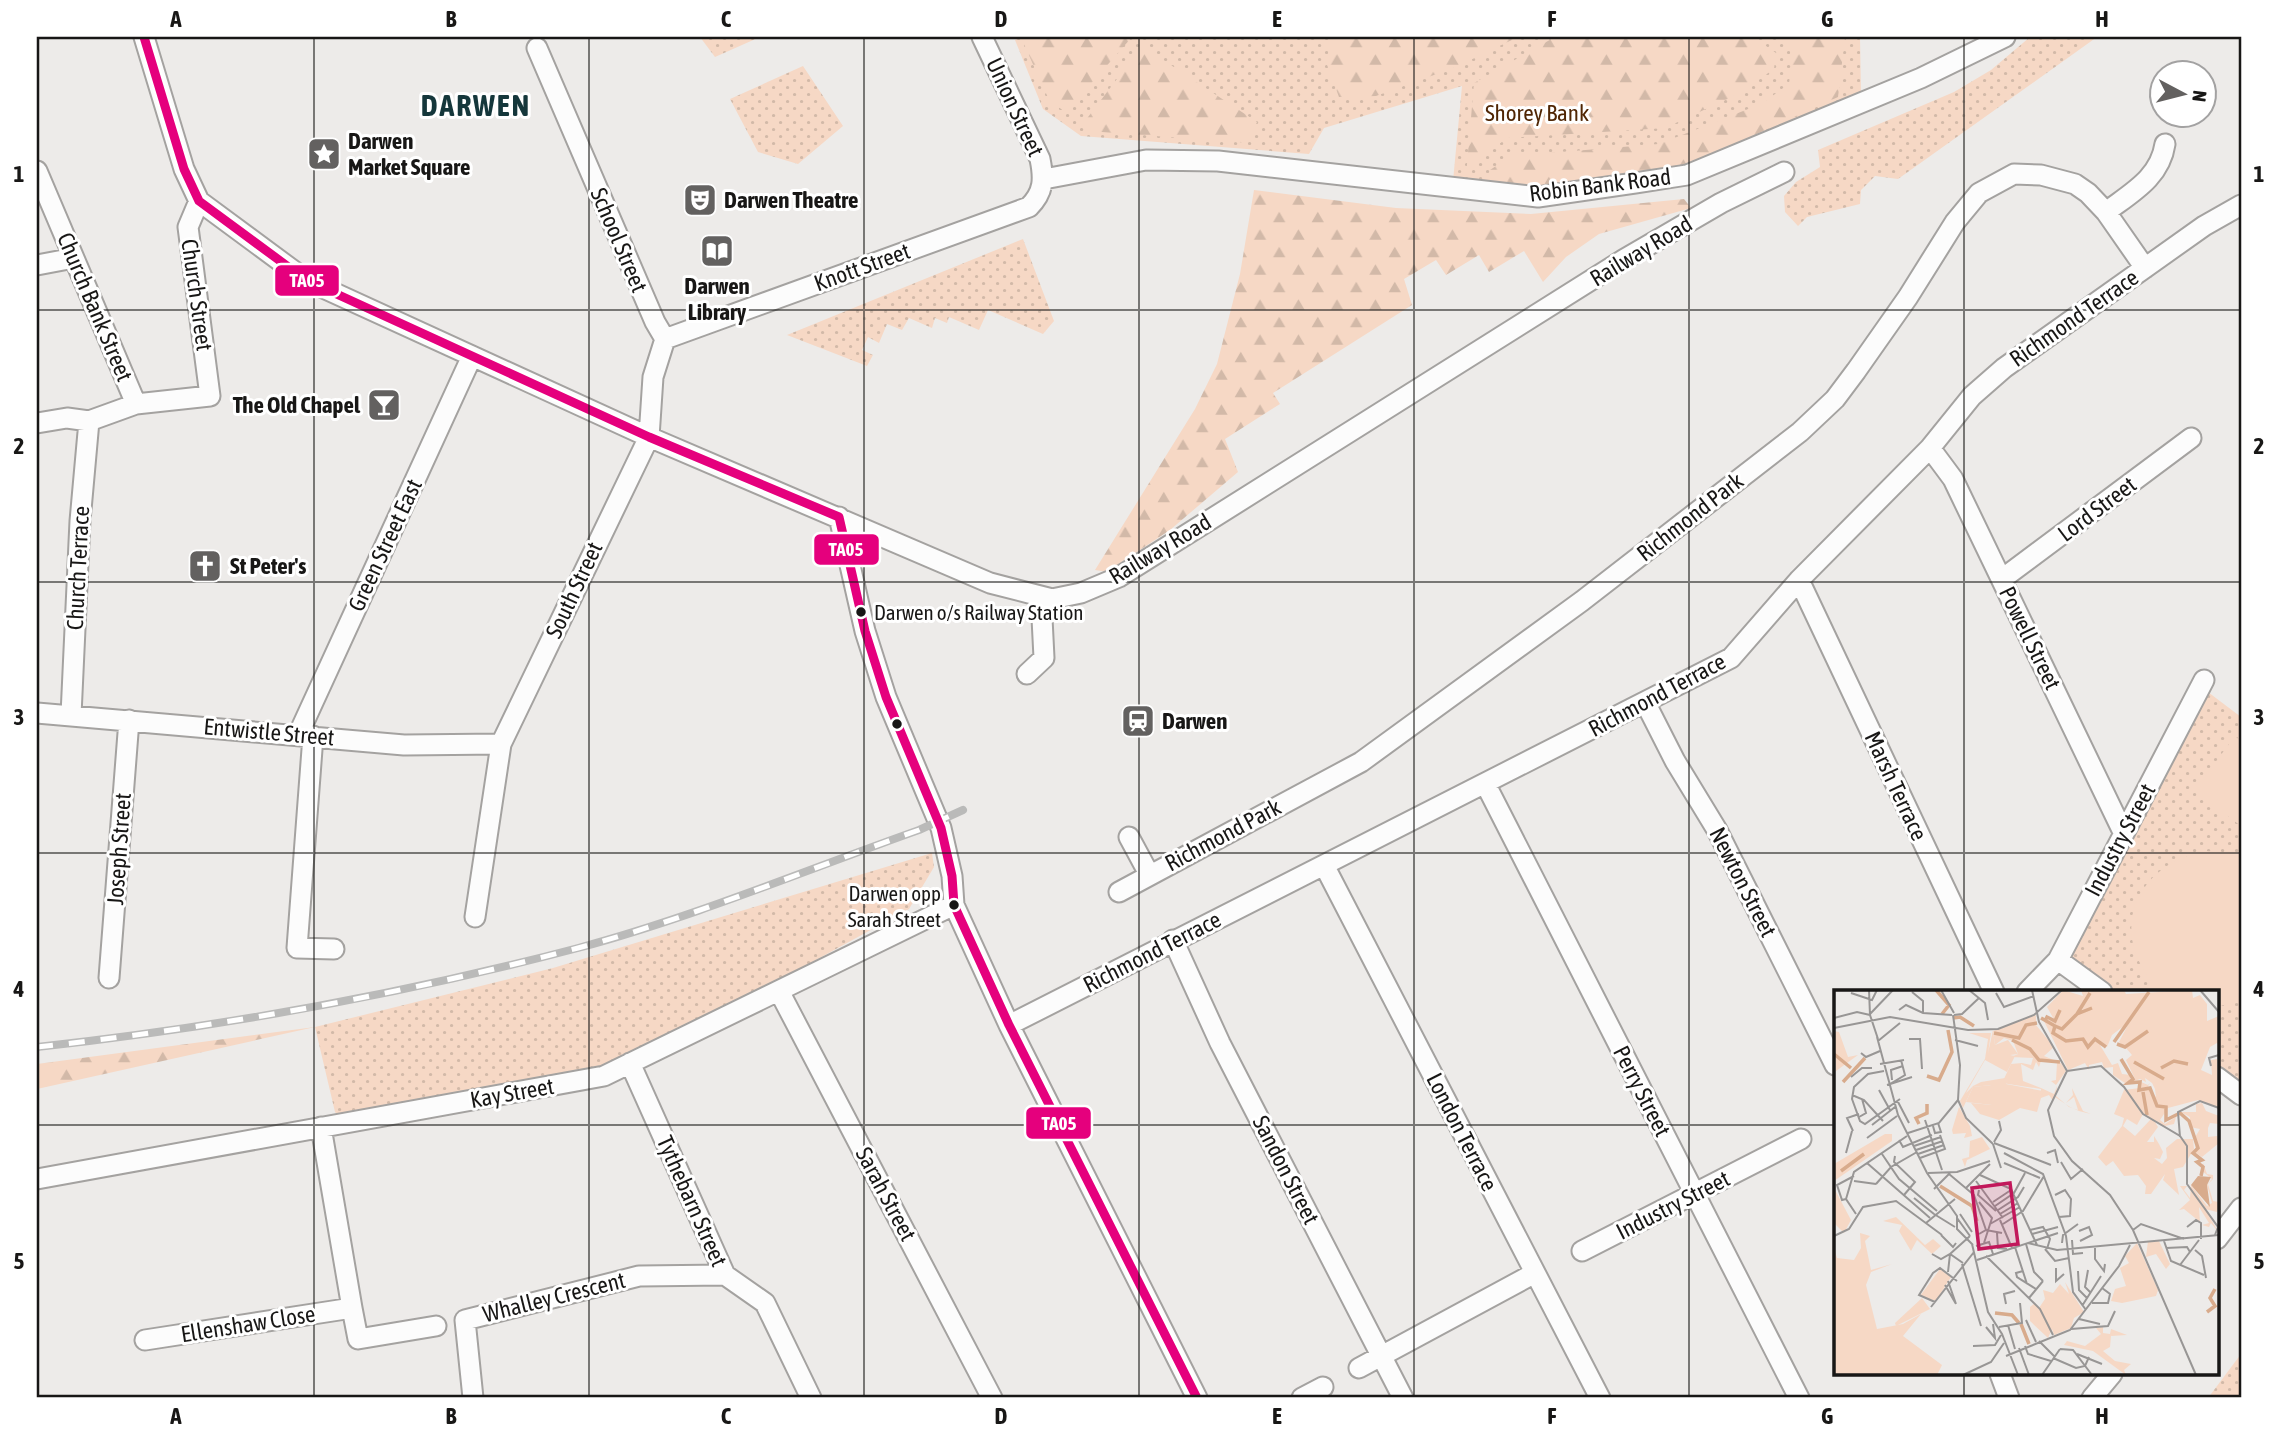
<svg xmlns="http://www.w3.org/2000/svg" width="2278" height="1435" viewBox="0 0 2278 1435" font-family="'Asap Condensed',sans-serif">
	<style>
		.grass { fill: url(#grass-dots) }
		.forest { fill: url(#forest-firs) }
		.garden { fill: #f6d8c5 }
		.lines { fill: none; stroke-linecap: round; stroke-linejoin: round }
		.minor-casing { stroke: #a4a2a0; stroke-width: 23 }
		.minor { stroke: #fcfcfc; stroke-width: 19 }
		.rail-casing { stroke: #babab9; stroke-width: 8 }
		.rail { stroke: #fff; stroke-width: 5; stroke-dasharray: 16; stroke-linecap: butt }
		.bus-1-casing { stroke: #fff; stroke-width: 14 }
		.bus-1 { stroke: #e5007d; stroke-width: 9 }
		.grid { fill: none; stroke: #181716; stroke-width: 2; stroke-opacity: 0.55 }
		.bus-dot { fill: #181716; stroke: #fff; stroke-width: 2.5 }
		.labels { text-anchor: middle; stroke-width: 6; stroke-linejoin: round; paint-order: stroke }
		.bus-label { font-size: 21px; fill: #181716; stroke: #fff; text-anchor: start }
		.street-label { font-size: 23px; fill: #181716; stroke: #fff }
		.park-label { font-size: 23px; fill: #502604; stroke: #fff }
		.poi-label { font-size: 23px; font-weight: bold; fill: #181716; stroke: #fff; text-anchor: start }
		.district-label { font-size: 30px; font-weight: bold; letter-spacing: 2px; fill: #15373b; stroke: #fff }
		.inset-river { fill: none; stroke: #d8ab8c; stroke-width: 3.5 }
		.inset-road { fill: none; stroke: #989695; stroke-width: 2 }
		.view { fill: #c2185b; fill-opacity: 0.15; stroke: #c2185b; stroke-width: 3.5 }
		.inset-edge { fill: none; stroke: #181716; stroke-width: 3.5 }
		.line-badge { stroke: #fff; stroke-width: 2.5 }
		.badge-label { font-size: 19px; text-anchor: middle; font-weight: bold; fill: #fff }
		.neatline { fill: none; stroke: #181716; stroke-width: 2.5 }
		.grid-label { font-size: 23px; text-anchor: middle; font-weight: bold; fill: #181716 }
	</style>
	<defs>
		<pattern id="grass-dots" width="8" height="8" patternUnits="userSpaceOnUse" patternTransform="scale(1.75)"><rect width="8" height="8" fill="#f6d8c5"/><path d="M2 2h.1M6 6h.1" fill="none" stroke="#d2b9a8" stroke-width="1.8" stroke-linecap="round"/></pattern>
		<pattern id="forest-firs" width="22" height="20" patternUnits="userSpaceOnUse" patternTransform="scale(1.75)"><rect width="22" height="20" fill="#f6d8c5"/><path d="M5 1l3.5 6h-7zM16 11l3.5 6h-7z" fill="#d2b9a8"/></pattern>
	</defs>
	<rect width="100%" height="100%" fill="#edebe9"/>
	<path class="grass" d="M700 37H760L715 57Z
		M1020 37H1860L1861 94 1685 172 1536 191 1453 181 1462 86 1324 128 1309 154 1081 136 1043 109 1015 40Z
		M2030 37H2097L1898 179 1875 176 1861 190 1860 204 1807 217 1798 226 1785 212 1784 196 1796 182 1820 167 1818 150 1954 92 1991 70Z
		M803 66 843 126 798 164 758 152 730 99Z
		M1023 239 1054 321 1043 334 988 310 979 330 949 317 947 323 935 318 932 328 909 318 902 330 887 324 879 343 868 337 862 350 873 355 867 366 787 335Z
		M2204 689 2241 717V1090L2217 1072V992H2108L2063 959Z
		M932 853 934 867 909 909 604 1076 345 1123 335 1112 315 1027 553 968Z
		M2241 1354V1398H2208Z"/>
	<path class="forest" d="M1033 37H1132L1066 112 1050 102 1023 42Z
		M1332 37H1518L1456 67 1376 96 1339 97 1326 62Z
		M1555 37H1753L1776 53 1774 69 1738 94 1665 128 1508 138 1482 155 1466 176 1474 83Z
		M1786 37H1845L1838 97 1686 166 1540 185 1487 181 1490 170 1511 156 1659 144 1761 104 1789 84 1792 59Z
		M1142 46 1257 122 1247 143 1089 131 1082 125Z
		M1254 190 1396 208 1531 214 1684 199 1691 208 1599 234 1566 257 1543 282 1524 251 1489 272 1479 255 1446 275 1436 260 1404 279 1412 305 1273 393 1280 404 1225 439 1238 472 1170 530 1107 572 1095 570 1195 409 1217 364 1240 274Z
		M315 1027 37 1089V1064Z"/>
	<path class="garden" d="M2235 736 2241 741V826L2194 791Z
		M2205 851 2221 852 2241 858V1000L2217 1007V992C2202 992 2176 997 2163 991 2154 987 2146 975 2142 967 2112 913 2149 861 2205 851Z"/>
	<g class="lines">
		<defs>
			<path id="minor" d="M144 37 184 169 199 201 306 280 649 437 990 583 1052 599 1081 593 1119 577 1623 260 1721 203 1784 172
				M37 171 136 404
				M1044 179 1146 160 1218 161 1538 197 1635 183 1687 175 1921 78 2005 37
				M2106 212C2131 193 2160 178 2165 144
				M37 265 74 258
				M665 339 1029 207C1044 192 1044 179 1040 159L982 37
				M37 423 67 418 89 421 136 404 210 396 188 227 199 201
				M1930 448 1953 479 2123 832
				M839 517 865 631 886 697 941 828 952 876 954 905 1009 1025 1197 1398
				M2002 579 2191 438
				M1799 580 1994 992
				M1027 674 1044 658 1041 598
				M1645 702 1675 761 1717 830 1835 1065
				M37 713 404 745 501 744
				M71 715 80 521 89 421
				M298 735 472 356
				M313 736 297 948 334 949
				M1486 785 1799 1398
				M1129 837 1149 874
				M1324 865 1600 1398
				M1119 892 1361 762 1582 601 1800 432 1835 399 1856 371 1908 297 1955 222 1979 193 2014 174 2041 175 2075 184 2088 193 2106 212 2145 268
				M475 917 501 744 649 437 653 377 665 339 655 322 537 48
				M1173 940 1220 1043 1403 1398
				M2058 960 2102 992
				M109 978 129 720
				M779 991 992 1398
				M2027 992 2058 960 2204 680
				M1009 1025 1731 658 1799 580 1930 448 1972 396 2004 368 2204 226 2241 205
				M630 1063 725 1275 765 1303 811 1398
				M2217 1077 2241 1095
				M37 1179 604 1076 954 905
				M2217 1239 2241 1208
				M1582 1251 1801 1139
				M352 1308 358 1339 436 1326
				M145 1340 352 1308 321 1127
				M1359 1368 1535 1273
				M2000 1374 2009 1398
				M473 1398 465 1320 639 1276 725 1275
				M1302 1398 1323 1387
				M2092 1398 2112 1374"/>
		</defs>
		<use href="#minor" class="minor-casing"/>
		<use href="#minor" class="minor"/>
		<defs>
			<path id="rail" d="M37 1047C220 1027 400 995 578 948 694 917 806 870 919 830L963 810"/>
		</defs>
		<use href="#rail" class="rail-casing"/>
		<use href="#rail" class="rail"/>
		<defs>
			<path id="bus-1" d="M144 37 184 169 199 201 306 280 649 437 839 517 865 631 886 697 941 828 952 876 954 905 1009 1025 1197 1398"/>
		</defs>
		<use href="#bus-1" class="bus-1-casing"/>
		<use href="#bus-1" class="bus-1"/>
	</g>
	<path class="grid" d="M314 37V1398M589 37V1398M864 37V1398M1139 37V1398M1414 37V1398M1689 37V1398M1964 37V992M37 310H2241M37 582H2241M37 853H2241M37 1125H1835M2217 1125H2241M1964 1374V1398"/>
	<defs>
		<symbol id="sight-square" viewBox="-11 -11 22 22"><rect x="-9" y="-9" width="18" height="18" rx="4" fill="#636160" stroke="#fff"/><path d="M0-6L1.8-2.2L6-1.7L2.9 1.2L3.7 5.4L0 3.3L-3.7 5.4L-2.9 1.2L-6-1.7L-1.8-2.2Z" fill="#fff"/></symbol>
		<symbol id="theatre-square" viewBox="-11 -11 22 22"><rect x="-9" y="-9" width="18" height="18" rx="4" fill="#636160" stroke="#fff"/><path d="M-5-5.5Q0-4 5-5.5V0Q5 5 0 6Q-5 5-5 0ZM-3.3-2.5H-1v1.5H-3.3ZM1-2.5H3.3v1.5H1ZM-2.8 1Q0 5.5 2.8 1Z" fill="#fff"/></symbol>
		<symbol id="library-square" viewBox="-11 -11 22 22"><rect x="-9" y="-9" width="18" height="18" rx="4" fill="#636160" stroke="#fff"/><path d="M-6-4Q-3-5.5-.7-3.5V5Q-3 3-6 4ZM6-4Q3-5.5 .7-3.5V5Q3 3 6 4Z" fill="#fff"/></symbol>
		<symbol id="bar-square" viewBox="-11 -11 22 22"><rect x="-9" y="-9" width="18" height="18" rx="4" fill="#636160" stroke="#fff"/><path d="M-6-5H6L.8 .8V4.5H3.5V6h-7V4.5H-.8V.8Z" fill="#fff"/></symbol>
		<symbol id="church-square" viewBox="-11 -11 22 22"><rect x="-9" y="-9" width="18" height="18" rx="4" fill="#636160" stroke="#fff"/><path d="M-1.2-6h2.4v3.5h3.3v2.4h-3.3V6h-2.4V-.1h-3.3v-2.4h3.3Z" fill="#fff"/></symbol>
		<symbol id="station-square" viewBox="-11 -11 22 22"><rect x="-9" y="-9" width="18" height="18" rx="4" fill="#636160" stroke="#fff"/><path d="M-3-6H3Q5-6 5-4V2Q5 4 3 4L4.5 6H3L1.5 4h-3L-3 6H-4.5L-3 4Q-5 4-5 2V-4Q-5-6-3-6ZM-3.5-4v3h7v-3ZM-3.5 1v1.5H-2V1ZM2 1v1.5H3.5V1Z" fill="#fff"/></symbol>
	</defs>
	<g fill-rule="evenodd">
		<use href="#sight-square" x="305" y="135" width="38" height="38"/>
		<use href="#theatre-square" x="681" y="181" width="38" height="38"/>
		<use href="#library-square" x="698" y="232" width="38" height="38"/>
		<use href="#bar-square" x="365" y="386" width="38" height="38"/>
		<use href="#church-square" x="186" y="547" width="38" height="38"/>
		<use href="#station-square" x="1119" y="702" width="38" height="38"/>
	</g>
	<g class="bus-dot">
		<circle cx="861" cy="612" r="6"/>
		<circle cx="897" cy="724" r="6"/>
		<circle cx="954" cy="905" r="6"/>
	</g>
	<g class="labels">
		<g class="bus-label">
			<text x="874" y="620">Darwen o/s Railway Station</text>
			<text x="941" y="901" text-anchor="end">Darwen opp<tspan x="941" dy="26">Sarah Street</tspan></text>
		</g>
		<g class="street-label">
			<text transform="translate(1015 107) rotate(65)" y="8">Union Street</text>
			<text transform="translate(1600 185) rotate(-7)" y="8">Robin Bank Road</text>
			<text transform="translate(619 240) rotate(67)" y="8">School Street</text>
			<text transform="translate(1641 251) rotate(-31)" y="8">Railway Road</text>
			<text transform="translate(862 267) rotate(-20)" y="8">Knott Street</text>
			<text transform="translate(197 295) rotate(82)" y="8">Church Street</text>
			<text transform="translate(95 307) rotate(67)" y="8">Church Bank Street</text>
			<text transform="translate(2074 318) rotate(-35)" y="8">Richmond Terrace</text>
			<text transform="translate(2097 509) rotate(-37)" y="8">Lord Street</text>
			<text transform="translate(1690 517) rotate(-38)" y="8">Richmond Park</text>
			<text transform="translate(385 545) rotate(-65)" y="8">Green Street East</text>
			<text transform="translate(1160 549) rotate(-31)" y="8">Railway Road</text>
			<text transform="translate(78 568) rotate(-87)" y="8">Church Terrace</text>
			<text transform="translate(574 590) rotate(-65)" y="8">South Street</text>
			<text transform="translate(2030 638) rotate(64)" y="8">Powell Street</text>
			<text transform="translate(1657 695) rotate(-28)" y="8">Richmond Terrace</text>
			<text transform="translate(269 732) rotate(5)" y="8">Entwistle Street</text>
			<text transform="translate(1896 786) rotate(65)" y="8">Marsh Terrace</text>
			<text transform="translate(1223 835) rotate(-28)" y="8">Richmond Park</text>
			<text transform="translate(2120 840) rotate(-62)" y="8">Industry Street</text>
			<text transform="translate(119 849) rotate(-86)" y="8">Joseph Street</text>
			<text transform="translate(1743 882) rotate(63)" y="8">Newton Street</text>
			<text transform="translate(1152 952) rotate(-27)" y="8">Richmond Terrace</text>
			<text transform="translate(1642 1091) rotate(63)" y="8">Perry Street</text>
			<text transform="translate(512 1093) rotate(-10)" y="8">Kay Street</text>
			<text transform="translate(1462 1132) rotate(63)" y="8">London Terrace</text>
			<text transform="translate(1286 1170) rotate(63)" y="8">Sandon Street</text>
			<text transform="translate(886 1194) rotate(62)" y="8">Sarah Street</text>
			<text transform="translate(692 1201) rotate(66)" y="8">Tythebarn Street</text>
			<text transform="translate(1673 1205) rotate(-27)" y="8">Industry Street</text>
			<text transform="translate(554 1297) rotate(-14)" y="8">Whalley Crescent</text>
			<text transform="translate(248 1324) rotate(-9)" y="8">Ellenshaw Close</text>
		</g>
		<g class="park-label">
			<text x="1537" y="121">Shorey Bank</text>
		</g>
		<g class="poi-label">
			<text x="348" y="149">Darwen<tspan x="348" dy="26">Market Square</tspan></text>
			<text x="724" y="208">Darwen Theatre</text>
			<text x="717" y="294" text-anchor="middle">Darwen<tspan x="717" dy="26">Library</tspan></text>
			<text x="360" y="413" text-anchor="end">The Old Chapel</text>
			<text x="230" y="574">St Peter's</text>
			<text x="1162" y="729">Darwen</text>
		</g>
		<g class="district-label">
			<text x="476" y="116">DARWEN</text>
		</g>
	</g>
	<g transform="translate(1834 990)">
		<rect width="385" height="385" fill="#edebe9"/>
		<path d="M229 0 249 6 247 0H290L292 4 358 0 359 8 366 5 373 14V31L385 26V56L383 53 376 57 367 80 378 85 377 70 383 69 385 118 364 110 334 118 326 130 331 134 342 127 340 134 331 136 321 132 324 137 313 152H320V146L325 154 329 162 326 169 320 168 328 174 333 168 332 158 343 149H359L360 159 349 177 340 179 345 205 329 190 331 184 317 204H311L312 196 304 185 290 186 279 171 272 176 264 167 288 136 290 128 280 124 290 100 306 98 307 92 314 95 316 93 313 98 322 107 321 99 318 93 311 88 312 92 306 89 298 92 301 89 292 70 298 65 292 58 305 47 290 56 285 52 296 31 278 45 273 57 266 55 278 75 284 73 288 84 297 85 294 95 279 85V77L270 78 268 72 255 75V80L251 73 234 80 208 27 222 33 213 17ZM309 124 317 129 301 146 289 136 293 129 303 135ZM202 25V35L220 57 210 66 227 73 232 81 222 95 217 91 222 90 223 73 207 71 205 77 202 72 199 80 187 74 189 91 207 98 220 104 223 96 222 106 235 117 244 120 240 107 232 113 239 105 238 98 249 121 257 124 245 121 236 117 221 107 219 111 215 105 207 108V99L168 93 177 74 188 73 197 75 199 68 177 67 184 64 179 51 170 48 161 55 159 41ZM0 41 5 42 14 67 24 65 2 81ZM158 95 162 102 158 115 132 112 139 97ZM368 113 372 121 385 126V134L376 133 374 138V147L383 146 385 153 368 167 362 163 360 149 366 139 356 137V127L347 122H362V114ZM125 117 136 136 138 146 130 148 132 143 119 144 118 140ZM148 147 156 159 133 170 131 177 128 169 135 167 136 151ZM26 243 36 246 31 251 37 280 58 274 37 282 32 295 43 339 69 334 87 324 69 346 108 375 103 385H0V258L3 268 20 270 27 258ZM303 253 324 300 322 306 288 313 277 311 281 299 292 296 286 278 295 273 291 266ZM231 292 250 322 240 328 237 338 220 345 218 339 214 348 196 331V317L201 313 205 318 211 309 209 300 219 303 226 294 235 304ZM269 337V343L276 344 277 339 293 345 277 346 276 357 269 361 281 371 297 374 290 380 292 385 259 361 230 355 233 351 251 356 267 344 262 338Z" fill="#f6d8c5" fill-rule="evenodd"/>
		<path d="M159 40 161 55 174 50 184 64 176 65 181 66 173 82 151 70 132 103 139 96 147 92 171 88 172 94 209 101 203 122 186 118 165 130 146 124 137 113 158 115V95L139 97 129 118 126 111 151 69 154 49 135 43H157L154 63ZM51 144H58V151L0 191V174ZM369 173 373 184 379 185V189L374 194 379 211 385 212 383 222 371 219 385 243 377 233 375 237 368 235 375 233 365 217 366 232 350 219 345 220 356 210 346 196H353L350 200 356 208 357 195 373 216 378 213 373 195 378 189 368 181ZM0 198 17 230 10 243 0 233ZM62 227 91 255 99 249 107 256 98 264 83 250 77 261 65 241 68 235 49 231ZM314 251H325L336 274 332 279 322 264 312 267ZM106 279 117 287 102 311 86 306ZM88 308 96 319 62 336 61 333Z" fill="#f6d8c5"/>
		<path d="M364 186 377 187 373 195 376 217 357 195Z" fill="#d8ab8c"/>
		<path class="inset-river" d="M102 0 115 15 108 24M243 24 256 3M119 28 126 27 140 36M207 28 221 36 219 43 232 51 249 49 254 57 261 49 272 57M211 31 213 27 221 31 226 20M221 36 228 39 243 24 258 18M160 43 185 48 192 35 203 33M178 50 196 59 205 70 226 72M280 52 315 2M283 54 291 57 314 41M0 64 17 78M287 69 299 89 294 93 306 92 305 100 316 98 323 116 332 117V130L346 123 355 131 364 158 359 163 368 170 363 172 369 177 367 186M300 72 330 89M327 78 340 71 354 74M93 86 105 90 118 62 114 40M9 92 31 68M309 102 313 125M85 134 82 128 93 123V114M7 181 30 164M106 196 138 216 143 231M373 322 381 316 376 308 381 299M161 323 178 325 185 333M187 334 195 354"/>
		<path class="inset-road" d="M35 0 36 25 44 49M107 0 120 23M135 0 151 13 154 30M198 0 205 32 233 81M366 0 385 22M78 2 89 11V23M17 3 38 10 43 0M162 3 170 17 200 6M65 20 72 15 89 23 118 25M36 24 59 0M119 25 126 75 124 110 132 128 159 154M120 25 128 24 145 8M0 28 23 22 36 25M0 38 56 27 134 40 164 39 200 25 228 0M43 47 64 125 93 183 123 226V239L139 255M75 49H86L88 79M121 50 144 56M44 51 66 33M27 63 32 67 46 61M46 74 70 70M377 76 375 68 385 65V57M50 81 34 84 20 97 18 109 26 131 31 134 66 109M233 81 214 120 220 146 238 171 276 205 299 240 362 385M233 81 267 76 290 97 309 124 346 146 353 156V194L384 237 381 245M17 87 28 78H38M58 90 57 80 69 76M56 94 71 85 67 70M53 95 78 87M45 100 56 120M18 105 30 110 49 131M63 110 75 133M25 127 32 123 28 109M91 130 108 180M38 135 61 117M99 136 101 143 107 142 104 133M19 141 13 128 25 124M74 143 105 133 124 110M346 147 344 122 366 111 385 118M33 148 63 126M65 150 69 157 98 145M160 152 167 140 165 131M160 153 217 175M159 154 167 178M80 156 107 147M82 160 109 151M12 163 18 141M170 163 209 184 232 246 239 302 252 320M213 163 221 160 224 173M48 164 65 189 103 221M84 164 110 155M61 166 60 172 81 192 70 205M86 168 111 159 106 145M227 172 237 189 249 179M33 173 96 228M170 173 206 188M94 183 123 182 156 171M115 184 140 205 152 240M146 185 177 199 203 255M20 191 42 194M142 191 169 228M42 194 57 177 83 162M132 198 156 174M100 199 116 183M145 200 144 205 162 221M221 205 231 200 237 209 236 226 225 227M80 208 100 224M12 209 8 210 3 195 20 186M145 212 158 228 150 253M159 212 177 200M161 216 180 203 191 183M164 220 184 207 190 197M22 224 12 209 20 182 73 146M100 224 121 237M126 224 138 242M166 224 184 213M123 228 136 246M166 230 178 258M92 233 121 209M156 234 186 217M169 234 189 221 210 186M353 237 362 230 367 233V249M196 240 209 237 216 249 213 259M299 240 307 234 350 249M245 241 255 237 258 245 246 251M163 243 164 258 173 259M145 244 152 240 168 243M198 244 224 237M107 245 119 257 122 253M0 246 15 239 29 217 62 211 108 245M238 250 239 264 249 263M330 251 337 271 370 285M194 253 223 260 385 245M228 253 229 245 244 234M138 254 154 322 168 344 184 385M192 254 200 282 209 291M142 256 155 252 159 264M181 257 193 294M261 258V269L270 281 271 274M332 258 353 257 356 262M211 259 221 271 235 268M361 260 368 266 372 288M98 264 107 269 116 264 129 273M152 266 206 319 219 345M143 270 224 243M128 274 147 336M346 275 365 250M222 278V291L230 284M254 280 251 297 257 303M189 281 182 283 183 287 202 299M244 281 245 300 253 308M114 282 116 264 136 246M114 291 122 314M111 295 122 314M195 308 209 291M101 312 85 305 99 283 106 278 123 291M258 313H274L276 304 268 298M172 314 170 304 181 301M248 316 267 286M97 317 140 262M245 329 266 334M192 330 202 352M174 335 181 359M152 337 161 348 159 334M165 337 188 333 186 313M237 339 274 336 281 321M205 351 220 366M139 356 161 355 167 345M191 356 194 364 217 371M185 358 195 385M226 359 239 360 258 385M243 364 268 374M172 366 236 340 285 276 296 255M219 368 242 378 251 376 255 367M129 385 157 372 170 353M208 385 226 359"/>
		<path class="view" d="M176 193 184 254 145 259 138 198Z"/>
		<rect width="385" height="385" class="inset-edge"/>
	</g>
	<g class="line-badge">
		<rect x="274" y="264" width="66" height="33" rx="7" fill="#e5007d"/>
		<rect x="813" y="533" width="67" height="33" rx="7" fill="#e5007d"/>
		<rect x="1025" y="1106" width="67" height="34" rx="7" fill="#e5007d"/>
	</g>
	<g class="badge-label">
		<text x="307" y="287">TA05</text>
		<text x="846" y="556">TA05</text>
		<text x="1059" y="1130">TA05</text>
	</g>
	<rect width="2278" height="1435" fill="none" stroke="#ffffff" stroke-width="77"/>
	<g transform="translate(2183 94) rotate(97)"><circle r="33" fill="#ffffff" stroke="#a3a2a2" stroke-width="2"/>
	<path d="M0-5L12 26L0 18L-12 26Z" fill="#636160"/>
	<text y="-10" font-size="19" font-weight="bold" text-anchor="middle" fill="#181716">N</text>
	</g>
	<rect x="38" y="38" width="2202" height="1358" class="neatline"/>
	<g class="grid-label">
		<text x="176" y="27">A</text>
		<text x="451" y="27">B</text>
		<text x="726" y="27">C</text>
		<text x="1001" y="27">D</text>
		<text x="1277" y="27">E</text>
		<text x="1552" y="27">F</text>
		<text x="1827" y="27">G</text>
		<text x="2102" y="27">H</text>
		<text x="19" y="182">1</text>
		<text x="2259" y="182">1</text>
		<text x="19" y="454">2</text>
		<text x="2259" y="454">2</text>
		<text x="19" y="725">3</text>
		<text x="2259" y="725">3</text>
		<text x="19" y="997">4</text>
		<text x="2259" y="997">4</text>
		<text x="19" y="1269">5</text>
		<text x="2259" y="1269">5</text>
		<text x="176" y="1424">A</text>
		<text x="451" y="1424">B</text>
		<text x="726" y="1424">C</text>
		<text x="1001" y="1424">D</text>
		<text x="1277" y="1424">E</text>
		<text x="1552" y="1424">F</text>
		<text x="1827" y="1424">G</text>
		<text x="2102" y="1424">H</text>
	</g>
</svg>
